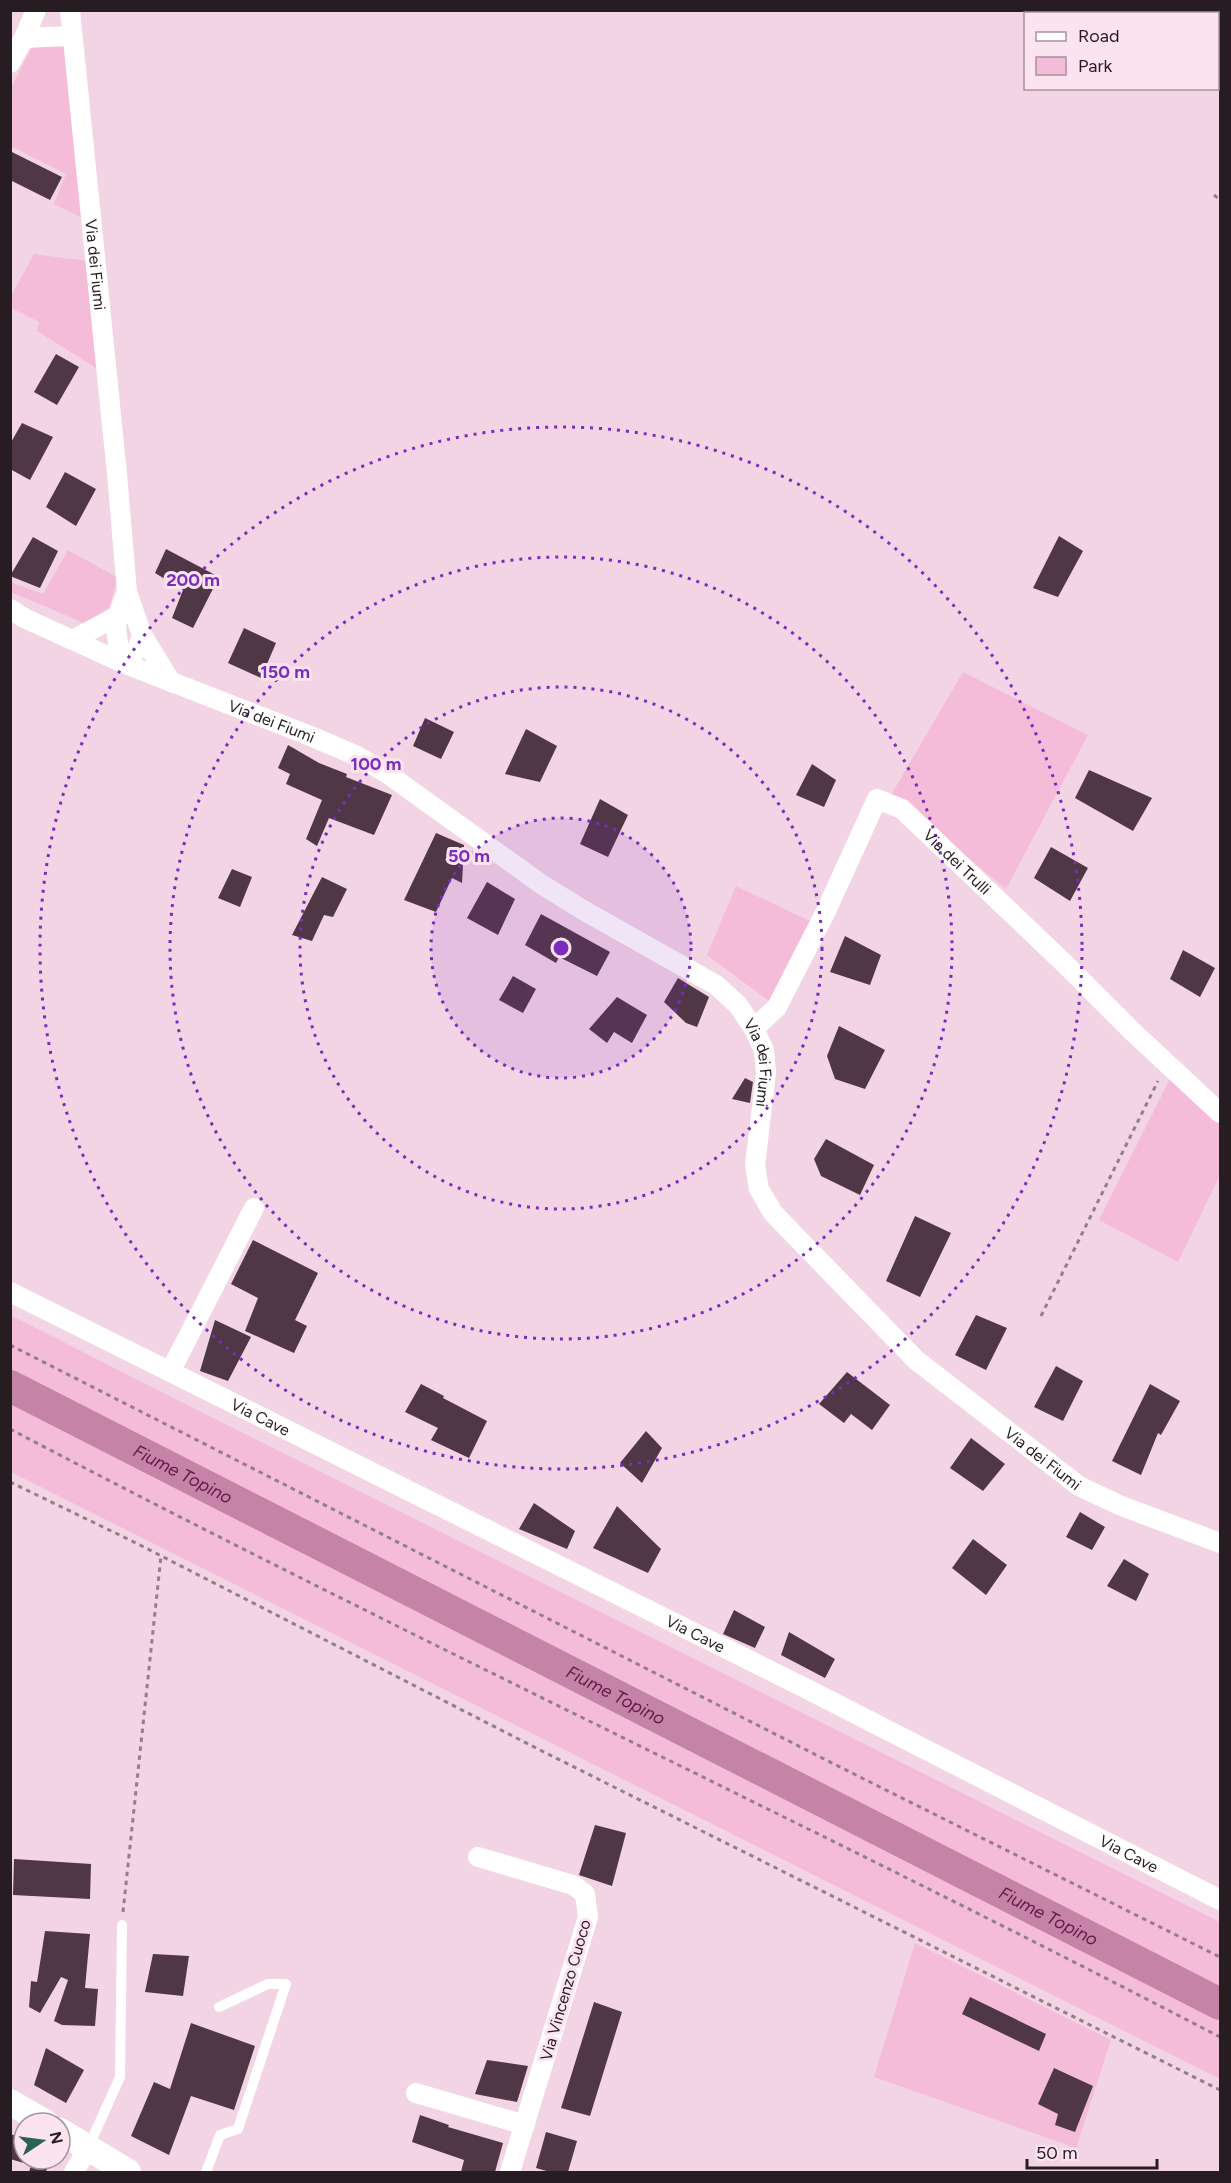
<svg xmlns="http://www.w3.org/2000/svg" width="1231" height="2183" viewBox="0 0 1231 2183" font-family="Figtree,sans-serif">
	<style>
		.green { fill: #f5bcda }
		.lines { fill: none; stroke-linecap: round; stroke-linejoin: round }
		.river { stroke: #c483a7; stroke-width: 32 }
		.building { fill: #503745 }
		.path { stroke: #947e89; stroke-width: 3; stroke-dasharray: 4.5 4.5; stroke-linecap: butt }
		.service { stroke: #fff; stroke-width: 10 }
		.minor { stroke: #fff; stroke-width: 20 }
		.tertiary { stroke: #fff; stroke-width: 26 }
		.ring { fill: none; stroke: #7b2cbf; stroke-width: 3; stroke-dasharray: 3 6 }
		.labels { text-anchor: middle; stroke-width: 6; stroke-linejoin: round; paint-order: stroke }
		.street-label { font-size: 16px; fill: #271c21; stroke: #fce3f0 }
		.water-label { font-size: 18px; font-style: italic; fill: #65184a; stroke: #fce3f0 }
		.centre { fill: #7b2cbf; stroke: #fce3f0; stroke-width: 3 }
		.ring-label { font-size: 18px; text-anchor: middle; font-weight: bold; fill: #7b2cbf; stroke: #fce3f0; stroke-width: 6; stroke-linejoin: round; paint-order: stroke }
	</style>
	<rect width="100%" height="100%" fill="#f3d4e4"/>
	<path class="green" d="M69 39 84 219 54 204 66 174 11 146 10 90 32 47Z
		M34 254 95 262 101 371 37 331 39 322 11 308 10 298Z
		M68 550 118 578 107 614 84 623 11 592 10 582 43 594Z
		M963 672 1088 735 1006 889 891 795Z
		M736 886 812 922 773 1004 707 955Z
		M1172 1075 1220 1122V1175L1178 1262 1099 1220Z
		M10 1315 199 1411 1220 1922V2079L11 1472Z
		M915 1943 1111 2040 1076 2148 874 2077Z"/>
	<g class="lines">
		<path class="river" id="s1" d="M10 1386 1220 2004"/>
	</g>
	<path class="building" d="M10 151 62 177 50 200 10 180Z
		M56 354 79 367 57 405 34 392Z
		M22 423 53 437 30 480 10 469V444Z
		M65 472 96 489 76 526 46 507Z
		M1059 536 1083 551 1058 597 1033 588Z
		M33 537 58 551 40 588 10 576Z
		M166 549 219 577 193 628 172 618 183 590 155 573Z
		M244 628 276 643 261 678 228 663Z
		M425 718 454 732 441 759 413 746Z
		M526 729 557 746 540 782 505 774Z
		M288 745 319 763 347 774 346 777 392 795 374 835 329 818 317 846 306 839 322 800 286 784 290 774 278 768Z
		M812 764 836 780 824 807 796 795Z
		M1089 770 1152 798 1133 831 1075 798Z
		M600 799 628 815 608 857 580 844Z
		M436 833 464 845 462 883 452 878 436 912 404 900Z
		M1051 847 1088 868 1070 901 1034 878Z
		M232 869 252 877 240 907 218 898Z
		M322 877 347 889 333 917 324 915 312 941 292 935Z
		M487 882 515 899 498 935 467 918Z
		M541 914 610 952 597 976 559 957 556 963 525 945Z
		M845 936 881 955 870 985 830 972Z
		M1183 950 1215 968 1200 997 1170 979Z
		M513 976 536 989 523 1013 499 1000Z
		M678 978 709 997 697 1027 686 1023 664 1002Z
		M617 997 647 1015 632 1043 614 1032 607 1043 589 1029Z
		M839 1026 885 1050 865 1089 835 1079 827 1056Z
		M745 1078 753 1082 750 1103 732 1099Z
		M826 1139 874 1165 860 1195 821 1176 814 1159Z
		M915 1216 951 1233 920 1297 886 1281Z
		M253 1240 318 1273 295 1320 307 1326 294 1353 245 1331 258 1298 231 1284Z
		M976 1315 1007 1328 986 1370 955 1355Z
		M215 1320 251 1337 228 1381 200 1371Z
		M1056 1366 1083 1381 1063 1421 1034 1407Z
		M847 1372 890 1405 872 1430 851 1414 844 1423 819 1404Z
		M421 1384 444 1396 443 1398 487 1421 469 1458 431 1440 438 1428 405 1412Z
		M1150 1384 1180 1401 1161 1435 1158 1433 1141 1475 1112 1461Z
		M646 1431 662 1448 642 1483 620 1463Z
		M971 1438 1005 1464 983 1491 950 1468Z
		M534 1503 575 1531 567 1549 519 1529Z
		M617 1506 661 1549 648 1573 593 1548Z
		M1080 1512 1105 1527 1092 1550 1066 1537Z
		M973 1539 1007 1565 986 1595 952 1568Z
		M1124 1559 1149 1574 1136 1601 1107 1586Z
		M734 1610 765 1627 755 1648 723 1634Z
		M789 1632 835 1659 825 1678 781 1655Z
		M595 1825 626 1833 612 1886 579 1875Z
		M14 1859 91 1864 90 1899 13 1895Z
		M45 1931 90 1934 85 1988 98 1989 95 2026 62 2025 54 2021 68 1980 61 1977 40 2013 29 2007 31 1981 37 1982Z
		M153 1954 189 1956 183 1996 145 1992Z
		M970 1997 1046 2034 1039 2051 962 2014Z
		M594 2002 622 2012 590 2116 561 2108Z
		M191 2023 255 2046 234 2110 191 2096 169 2155 131 2136 154 2082 170 2089Z
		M46 2048 84 2070 66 2103 34 2085Z
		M487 2060 528 2066 517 2102 475 2094Z
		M1054 2068 1093 2086 1075 2132 1055 2125 1058 2114 1038 2104Z
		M420 2115 449 2125 448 2127 503 2143 495 2172H461L464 2160 412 2142Z
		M546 2132 577 2141 568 2172H550L536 2168Z
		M10 2134 24 2138V2163L10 2159Z
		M33 2159H50L46 2172H29Z"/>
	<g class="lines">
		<path class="path" d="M1214 195 1220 200
			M1041 1316 1158 1081
			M10 1345 834 1764 1220 1957
			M10 1429C410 1639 820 1829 1220 2037
			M10 1482 136 1543 540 1750 1220 2090
			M123 1912 161 1556"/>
		<path class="service" d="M88 2148 120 2077 122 1925
			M206 2172 220 2135 238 2129 286 1984H268L219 2007"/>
		<g class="minor">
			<path id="s2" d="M70 10 117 474 127 592 142 635 137 650 123 663C114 630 113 624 127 592"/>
			<path d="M24 38 72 36"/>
			<path d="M10 63 24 38 36 10"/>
			<path id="s3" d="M10 609 24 618 123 663 308 735 355 755 385 772 541 884 583 910 716 985 738 1005 754 1029 764 1050 766 1073 755 1165 759 1189 773 1213 916 1360 1079 1486 1119 1505 1220 1543"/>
			<path d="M142 635 171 682"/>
			<path d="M73 640 117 616"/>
			<path id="s4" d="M754 1029 777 1007 826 911 877 799 902 809 1064 963 1133 1032 1220 1113"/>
			<path id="s5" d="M10 1292 809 1690 1220 1900"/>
			<path d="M170 1372 254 1208"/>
			<path d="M478 1857 573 1885 585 1894 588 1917 510 2172"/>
			<path d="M416 2093 525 2125"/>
			<path d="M74 2172 88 2148"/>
		</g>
		<path class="tertiary" d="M10 2102 46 2123
			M60 2131 128 2172"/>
	</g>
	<circle cx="561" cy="948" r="130" fill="#7b2cbf" fill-opacity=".12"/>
	<g class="ring">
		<circle cx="561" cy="948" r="130"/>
		<circle cx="561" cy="948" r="261"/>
		<circle cx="561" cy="948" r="391"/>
		<circle cx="561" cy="948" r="521"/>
	</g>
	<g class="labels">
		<g class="street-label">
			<text dy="6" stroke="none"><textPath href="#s2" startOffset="256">Via dei Fiumi</textPath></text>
			<text dy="6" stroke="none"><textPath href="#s3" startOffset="285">Via dei Fiumi</textPath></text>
			<text dy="6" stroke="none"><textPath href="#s4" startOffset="366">Via dei Trulli</textPath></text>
			<text dy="6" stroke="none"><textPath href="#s3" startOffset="897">Via dei Fiumi</textPath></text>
			<text dy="6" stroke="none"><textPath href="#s5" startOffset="280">Via Cave</textPath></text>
			<text dy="6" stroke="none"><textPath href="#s3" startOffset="1419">Via dei Fiumi</textPath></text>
			<text dy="6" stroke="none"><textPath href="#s5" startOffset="766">Via Cave</textPath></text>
			<text dy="6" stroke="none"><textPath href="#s5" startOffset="1252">Via Cave</textPath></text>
			<text transform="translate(565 1990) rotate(-74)" y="6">Via Vincenzo Cuoco</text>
		</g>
		<g class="water-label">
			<text dy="6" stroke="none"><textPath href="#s1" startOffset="194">Fiume Topino</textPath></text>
			<text dy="6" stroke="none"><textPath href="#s1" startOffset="680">Fiume Topino</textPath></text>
			<text dy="6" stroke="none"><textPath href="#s1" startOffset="1166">Fiume Topino</textPath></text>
		</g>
	</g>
	<circle cx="561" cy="948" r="9" class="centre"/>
	<g class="ring-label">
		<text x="193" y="586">200 m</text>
		<text x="285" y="678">150 m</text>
		<text x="376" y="770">100 m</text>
		<text x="469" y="862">50 m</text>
	</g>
	<rect width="1231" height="2183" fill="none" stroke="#271c21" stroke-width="24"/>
	<rect x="1024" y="12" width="195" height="78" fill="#fce3f0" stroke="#a7939d" stroke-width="1.5"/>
	<rect x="1036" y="32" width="30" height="9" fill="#ffffff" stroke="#a7939d" stroke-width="1.5"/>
	<text x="1078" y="42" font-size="18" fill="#271c21">Road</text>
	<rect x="1036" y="57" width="30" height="18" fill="#f5bcda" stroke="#a7939d" stroke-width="1.5"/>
	<text x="1078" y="72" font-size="18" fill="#271c21">Park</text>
	<g transform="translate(42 2141) rotate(77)"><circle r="28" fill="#fce3f0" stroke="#a7939d" stroke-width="1.5"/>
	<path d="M0-4.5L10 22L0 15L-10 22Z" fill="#2a644e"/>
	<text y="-9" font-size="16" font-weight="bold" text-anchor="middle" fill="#271c21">N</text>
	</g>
	<path d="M1027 2159v9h130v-9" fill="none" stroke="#271c21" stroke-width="3"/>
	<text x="1036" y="2159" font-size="18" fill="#271c21" stroke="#fce3f0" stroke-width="4.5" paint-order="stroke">50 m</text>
</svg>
